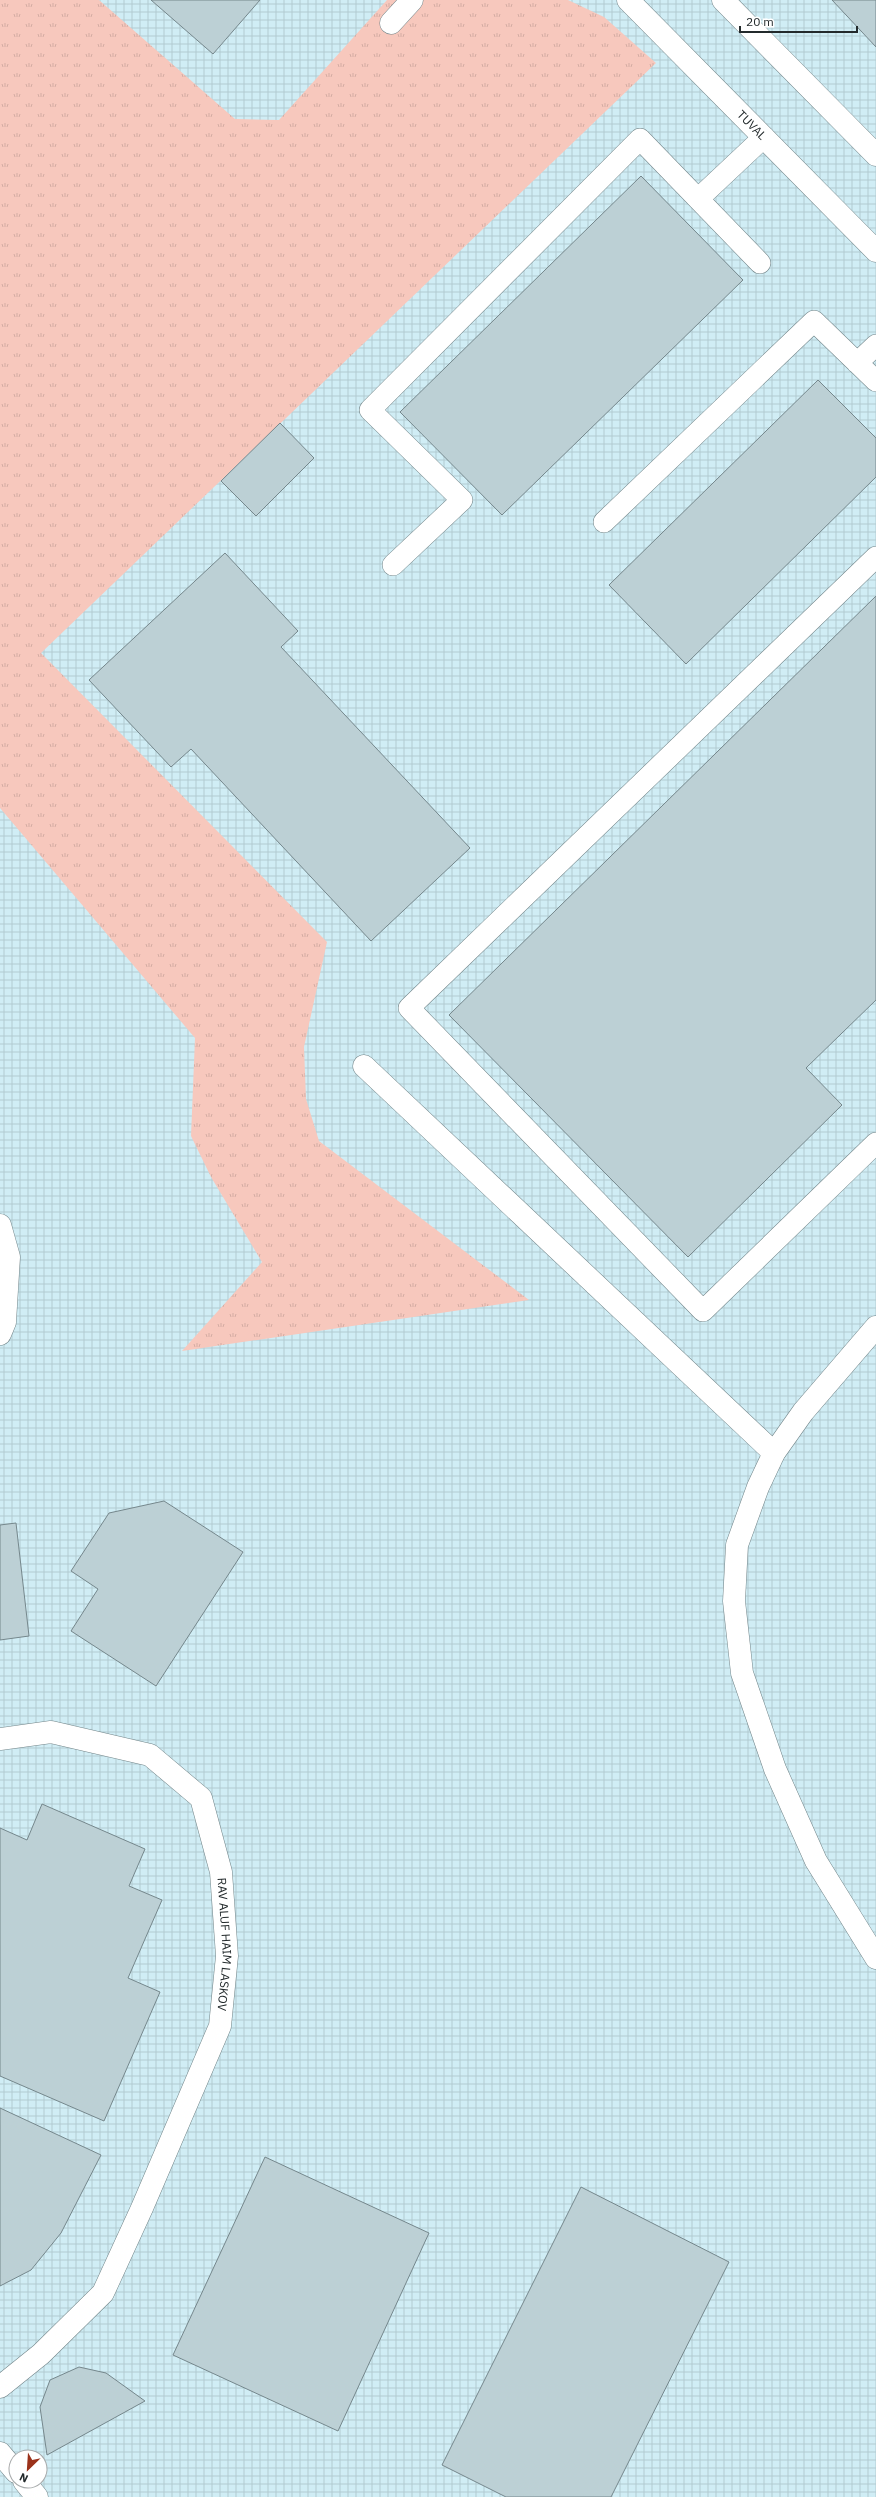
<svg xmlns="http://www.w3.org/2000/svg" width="876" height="2497" viewBox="0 0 876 2497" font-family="'IBM Plex Sans',sans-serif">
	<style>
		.industrial { fill: url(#industrial-grid); fill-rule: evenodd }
		.grass { fill: url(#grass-tufts) }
		.building { fill: #bcd0d5; stroke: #75878c }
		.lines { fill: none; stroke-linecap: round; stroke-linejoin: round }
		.lane-casing { stroke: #728589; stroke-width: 22 }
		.street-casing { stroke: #728589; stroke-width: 23 }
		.secondary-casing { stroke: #728589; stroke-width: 23 }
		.lane { stroke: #fff; stroke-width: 21 }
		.street { stroke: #fff; stroke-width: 22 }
		.secondary { stroke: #fff; stroke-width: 22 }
		.labels { text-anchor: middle; stroke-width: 4; stroke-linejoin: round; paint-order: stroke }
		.street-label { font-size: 12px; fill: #232a2c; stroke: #fff }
	</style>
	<defs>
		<pattern id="industrial-grid" width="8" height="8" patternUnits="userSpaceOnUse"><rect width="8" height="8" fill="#d0edf5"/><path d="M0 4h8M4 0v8" fill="none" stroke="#b2cbd2"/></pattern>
		<pattern id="grass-tufts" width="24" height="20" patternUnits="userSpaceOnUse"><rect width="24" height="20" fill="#f7c8bd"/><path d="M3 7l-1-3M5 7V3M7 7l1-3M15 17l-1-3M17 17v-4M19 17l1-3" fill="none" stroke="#d3aca3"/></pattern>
	</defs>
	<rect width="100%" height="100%" fill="#e3f7fc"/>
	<path class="industrial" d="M0 0H876V2497H0ZM16 2457H40V2481H16Z"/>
	<path class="grass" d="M0 0H99L235 119 279 120 387 0H568L604 17 656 63 41 653 327 942 304 1047 306 1099 319 1141 529 1300 182 1351 262 1262 211 1177 191 1136 195 1038 0 808Z"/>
	<path class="building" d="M151 0H260L213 54Z
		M832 0H876V47Z
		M641 176 743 280 502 515 400 412Z
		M818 380 876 438V477L686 664 609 585Z
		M280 423 314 458 256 516 221 481Z
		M225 553 298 631 281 647 470 848 371 941 191 749 171 767 89 680Z
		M876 596V1000L806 1068 842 1105 688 1257 449 1015Z
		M164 1501 243 1552 156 1686 71 1631 98 1589 71 1571 109 1513Z
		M16 1523 29 1636 0 1640V1525Z
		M42 1804 145 1849 129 1886 162 1900 128 1978 160 1992 104 2121 0 2076V1828L27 1840Z
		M0 2108 101 2155 61 2233 31 2270 0 2286Z
		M265 2157 429 2233 338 2431 173 2355Z
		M581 2187 729 2262 611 2497H506L442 2465Z
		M79 2367 106 2373 145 2401 47 2455 40 2407 50 2380Z"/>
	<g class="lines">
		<defs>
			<path id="lane" d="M698 199 764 137
				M857 363 876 345
				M604 522 814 321 876 381
				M876 557 409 1008 703 1311 876 1143
				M393 565 462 500 370 410 640 139 760 263"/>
			<g id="street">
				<path d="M391 23 412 0"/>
				<path d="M364 1066 774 1453"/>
				<path d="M0 1225 9 1257 5 1322 0 1334"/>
				<path d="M876 1327 803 1412 774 1453 758 1487 737 1545 734 1601 742 1673 775 1769 816 1861 876 1958"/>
				<path id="s1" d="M0 1739 51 1732 150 1755 201 1798 221 1872 227 1956 220 2026 142 2208 103 2293 41 2354 0 2387"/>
			</g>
			<g id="secondary">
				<path id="s2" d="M628 0 876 251"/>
				<path d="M723 0 876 155"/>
				<path d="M0 2453 16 2472"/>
				<path d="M24 2481 37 2497"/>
			</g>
		</defs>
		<use href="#lane" class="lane-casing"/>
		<use href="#street" class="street-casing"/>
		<use href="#secondary" class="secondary-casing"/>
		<use href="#lane" class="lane"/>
		<use href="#street" class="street"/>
		<use href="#secondary" class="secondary"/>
	</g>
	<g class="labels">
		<g class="street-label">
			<text dy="4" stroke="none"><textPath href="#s2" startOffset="176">TUVAL</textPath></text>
			<text dy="4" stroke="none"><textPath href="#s1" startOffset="369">RAV ALUF HAIM LASKOV</textPath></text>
		</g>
	</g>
	<g transform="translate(28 2469) rotate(205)"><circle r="19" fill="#ffffff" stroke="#a7aaab"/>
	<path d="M0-3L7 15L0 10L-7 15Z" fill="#9b321b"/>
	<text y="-6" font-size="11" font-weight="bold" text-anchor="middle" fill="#232a2c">N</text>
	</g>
	<path d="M740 26v6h117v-6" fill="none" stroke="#232a2c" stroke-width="2"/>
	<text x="746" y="26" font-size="12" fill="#232a2c" stroke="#ffffff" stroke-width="3" paint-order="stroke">20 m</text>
</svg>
